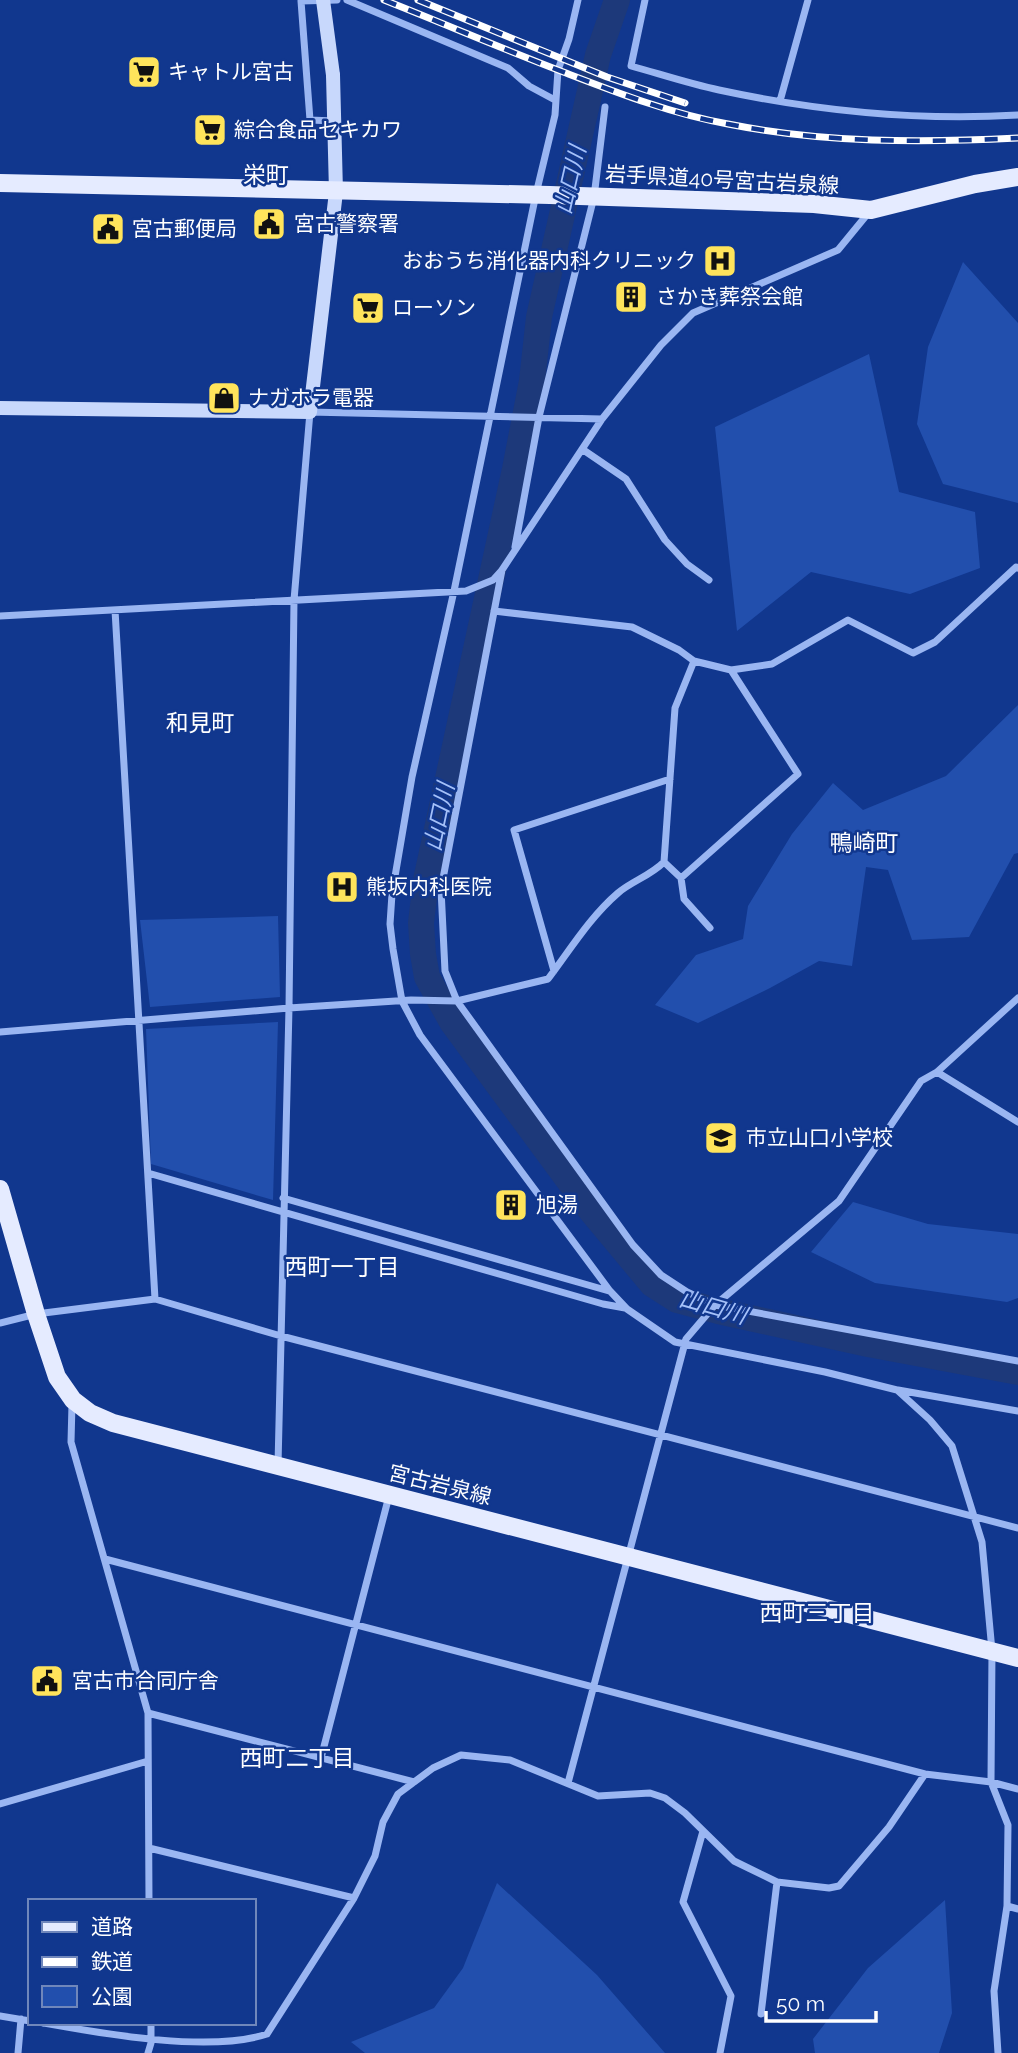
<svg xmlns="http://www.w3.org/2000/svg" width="1018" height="2053" viewBox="0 0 1018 2053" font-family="Raleway,'Noto Sans JP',sans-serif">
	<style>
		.green { fill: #224fad }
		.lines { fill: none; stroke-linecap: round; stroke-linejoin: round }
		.river { stroke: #1d397a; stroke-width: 26 }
		.street { stroke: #9ab6f2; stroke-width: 7 }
		.secondary { stroke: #c8d8fc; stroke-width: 14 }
		.primary { stroke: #e5ebff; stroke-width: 18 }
		.rail-casing { stroke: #fff; stroke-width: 7 }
		.rail { stroke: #11378e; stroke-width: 4.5; stroke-dasharray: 13; stroke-linecap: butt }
		.secondary-bridge { stroke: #c8d8fc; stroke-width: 14 }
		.labels { text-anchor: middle; stroke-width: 5; stroke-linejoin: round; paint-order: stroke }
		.poi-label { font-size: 21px; fill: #fff; stroke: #11378e; text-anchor: start }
		.street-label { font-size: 21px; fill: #fff; stroke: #11378e }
		.neighbourhood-label { font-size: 23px; fill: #fff; stroke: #11378e }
		.water-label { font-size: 23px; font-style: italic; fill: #a5c1f9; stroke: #11378e }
	</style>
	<rect width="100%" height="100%" fill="#11378e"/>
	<path class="green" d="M963 262 1018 323V503L943 484 917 424 928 347Z
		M869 354 899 492 975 512 980 568 910 594 811 572 737 631 715 427Z
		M1018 705V853L1014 854 969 937 912 940 888 870 866 867 852 966 819 961 770 988 698 1023 655 1005 696 955 743 939 748 906 792 834 833 783 863 810 946 776Z
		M278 916 280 997 150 1007 140 920Z
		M278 1022 273 1200 151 1164 146 1029Z
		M853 1202 928 1224 1018 1234V1298L1007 1302 875 1283 811 1252Z
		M497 1883 597 1975 665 2053H365L351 2042 434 2008 463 1968Z
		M945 1900 952 2013 939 2053H815L813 2039 868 1968Z"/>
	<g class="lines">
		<path class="river" d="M617 0 598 55 539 317 532 381 515 469 426 880 421 923 423 954 427 977 452 1022 592 1212 652 1284 677 1300 718 1311 868 1344 1018 1372"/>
		<path class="street" d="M347 0 508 68 529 86 555 100
			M578 0 569 39 558 70 555 115 536 194 454 591 412 777 392 894 390 924 393 949 402 1001 420 1035 610 1291 627 1309 675 1342 825 1372 897 1390 930 1420 952 1446 982 1542 992 1651 991 1782 1008 1825 1007 1906 994 1991 998 2053
			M645 0 631 66C660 74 690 84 719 90 817 111 918 121 1018 115
			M780 101 808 0
			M334 121 310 120 301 1 337 0
			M582 449 626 479 665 540 687 564 709 580
			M515 547 539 417 594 197 605 107
			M502 570 441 889 445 971 457 1001 633 1245 661 1275 687 1292 715 1305 1018 1361
			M115 610 155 1299
			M0 616 466 591 493 580 502 570 602 419 661 345 693 313 838 250 870 211
			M731 670 772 664 848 620 913 653 935 642 1016 567 1018 568
			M664 862 681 878 798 774 731 670 694 661
			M681 878 684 899 710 928
			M554 971 514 830 670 779
			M0 1032 289 1008 411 1000 457 1001 548 979C570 950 590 917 618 893 632 881 650 876 664 862L675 708 694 661 679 650 632 627 494 611
			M937 1072 1018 1122
			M148 1173 603 1304 625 1308
			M283 1198 609 1291
			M0 1323 36 1314 155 1299 281 1336 1018 1528
			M898 1390 1018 1411
			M72 1404 71 1442 148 1713 149 1901
			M278 1465 289 1008 294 600 310 412 602 419
			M105 1559 925 1774 991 1782 1018 1789
			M148 1713 414 1782
			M321 1758 389 1496
			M568 1783 686 1339 715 1305 839 1201 921 1081 937 1072 1018 998
			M0 1804 148 1761
			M703 1831 683 1902 731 1996 720 2053
			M149 1848 354 1898
			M1007 1906 1018 1909
			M761 2014 777 1882
			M0 2016 30 2021
			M43 2023C105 2034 210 2053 267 2034L354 1898 375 1856 383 1822 398 1794 433 1768 461 1755 510 1760 598 1796 650 1793 665 1798 685 1813 734 1861 777 1882 829 1888 839 1886 889 1827 925 1774
			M18 2053 21 2019
			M148 2053 151 2043V2023"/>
		<path class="secondary" d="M0 408 310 412 336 192 333 75"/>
		<path class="primary" d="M0 183 550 195 814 204 871 210 975 184 1018 177
			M0 1189 36 1314 57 1377 73 1400 90 1413 113 1423 1018 1658"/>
		<defs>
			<path id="rail" d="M384 0C445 24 505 50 566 73 618 93 672 114 728 124 824 143 920 143 1018 138
				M418 0 607 77 685 103"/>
		</defs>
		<use href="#rail" class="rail-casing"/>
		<use href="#rail" class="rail"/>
		<path class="secondary-bridge" d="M323 0 333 75"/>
	</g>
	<defs>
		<symbol id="supermarket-square" viewBox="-11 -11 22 22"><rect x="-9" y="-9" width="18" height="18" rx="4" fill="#ffe45b" stroke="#11378e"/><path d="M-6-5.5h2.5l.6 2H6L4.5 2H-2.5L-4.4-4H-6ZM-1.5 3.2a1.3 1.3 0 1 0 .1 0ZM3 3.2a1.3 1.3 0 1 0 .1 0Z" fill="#111"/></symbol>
		<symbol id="civic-square" viewBox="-11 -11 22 22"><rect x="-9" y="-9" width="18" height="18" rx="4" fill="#ffe45b" stroke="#11378e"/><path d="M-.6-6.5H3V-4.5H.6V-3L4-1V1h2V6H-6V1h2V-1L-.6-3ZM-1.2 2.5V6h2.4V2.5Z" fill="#111"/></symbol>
		<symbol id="hospital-square" viewBox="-11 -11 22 22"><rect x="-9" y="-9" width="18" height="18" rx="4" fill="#ffe45b" stroke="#11378e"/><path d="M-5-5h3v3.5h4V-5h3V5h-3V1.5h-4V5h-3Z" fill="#111"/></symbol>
		<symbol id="building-square" viewBox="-11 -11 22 22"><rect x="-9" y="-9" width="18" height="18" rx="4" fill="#ffe45b" stroke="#11378e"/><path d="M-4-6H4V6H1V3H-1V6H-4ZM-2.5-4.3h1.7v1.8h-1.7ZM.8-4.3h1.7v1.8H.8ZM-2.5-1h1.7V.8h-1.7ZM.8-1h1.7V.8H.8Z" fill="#111"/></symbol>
		<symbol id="shop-square" viewBox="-11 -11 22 22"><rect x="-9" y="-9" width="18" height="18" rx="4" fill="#ffe45b" stroke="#11378e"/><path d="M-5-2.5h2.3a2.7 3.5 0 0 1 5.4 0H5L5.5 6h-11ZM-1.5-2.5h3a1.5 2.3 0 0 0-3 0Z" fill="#111"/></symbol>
		<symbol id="school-square" viewBox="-11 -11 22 22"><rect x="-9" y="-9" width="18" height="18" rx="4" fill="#ffe45b" stroke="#11378e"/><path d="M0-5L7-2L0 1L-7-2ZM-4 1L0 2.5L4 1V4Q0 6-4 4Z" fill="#111"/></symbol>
	</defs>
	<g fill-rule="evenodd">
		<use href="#supermarket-square" x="125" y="53" width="38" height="38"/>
		<use href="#supermarket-square" x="191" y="111" width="38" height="38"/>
		<use href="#civic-square" x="250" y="205" width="38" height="38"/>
		<use href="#civic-square" x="89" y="210" width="38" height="38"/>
		<use href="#hospital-square" x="701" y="242" width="38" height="38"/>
		<use href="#building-square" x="612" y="278" width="38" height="38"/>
		<use href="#supermarket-square" x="349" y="289" width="38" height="38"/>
		<use href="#shop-square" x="205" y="379" width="38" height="38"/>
		<use href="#hospital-square" x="323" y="868" width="38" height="38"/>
		<use href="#school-square" x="702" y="1119" width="38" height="38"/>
		<use href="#building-square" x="492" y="1186" width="38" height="38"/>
		<use href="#civic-square" x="28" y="1662" width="38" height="38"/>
	</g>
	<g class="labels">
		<g class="poi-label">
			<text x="168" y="79">キャトル宮古</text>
			<text x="234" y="137">綜合食品セキカワ</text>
			<text x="294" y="231">宮古警察署</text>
			<text x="132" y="236">宮古郵便局</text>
			<text x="696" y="268" text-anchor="end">おおうち消化器内科クリニック</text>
			<text x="656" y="304">さかき葬祭会館</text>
			<text x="392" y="315">ローソン</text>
			<text x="248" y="405">ナガホラ電器</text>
			<text x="366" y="894">熊坂内科医院</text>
			<text x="746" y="1145">市立山口小学校</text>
			<text x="536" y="1212">旭湯</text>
			<text x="72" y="1688">宮古市合同庁舎</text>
		</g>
		<g class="street-label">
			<text transform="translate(722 180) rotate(3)" y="7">岩手県道40号宮古岩泉線</text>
			<text transform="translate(440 1485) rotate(14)" y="7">宮古岩泉線</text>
		</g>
		<g class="neighbourhood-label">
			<text x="266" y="183">栄町</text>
			<text x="200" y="731">和見町</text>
			<text x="864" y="851">鴨崎町</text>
			<text x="342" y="1275">西町一丁目</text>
			<text x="817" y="1621">西町三丁目</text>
			<text x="297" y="1766">西町二丁目</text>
		</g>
		<g class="water-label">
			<text transform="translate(570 180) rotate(-77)" y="8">山口川</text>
			<text transform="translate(439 817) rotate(-78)" y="8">山口川</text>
			<text transform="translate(713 1307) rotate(16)" y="8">山口川</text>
		</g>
	</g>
	<rect x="28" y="1899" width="228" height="126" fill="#11378e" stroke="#7087bb" stroke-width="2"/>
	<rect x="42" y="1922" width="35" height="10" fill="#e5ebff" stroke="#7087bb" stroke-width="2"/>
	<text x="91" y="1934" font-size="21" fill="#ffffff">道路</text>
	<rect x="42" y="1957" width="35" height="10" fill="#ffffff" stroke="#7087bb" stroke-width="2"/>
	<text x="91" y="1969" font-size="21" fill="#ffffff">鉄道</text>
	<rect x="42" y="1986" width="35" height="21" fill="#224fad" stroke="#7087bb" stroke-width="2"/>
	<text x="91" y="2004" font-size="21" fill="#ffffff">公園</text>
	<path d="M766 2011v10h110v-10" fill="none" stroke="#ffffff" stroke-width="3.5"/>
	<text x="776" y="2011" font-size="21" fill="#ffffff" stroke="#11378e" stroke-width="5" paint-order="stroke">50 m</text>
</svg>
